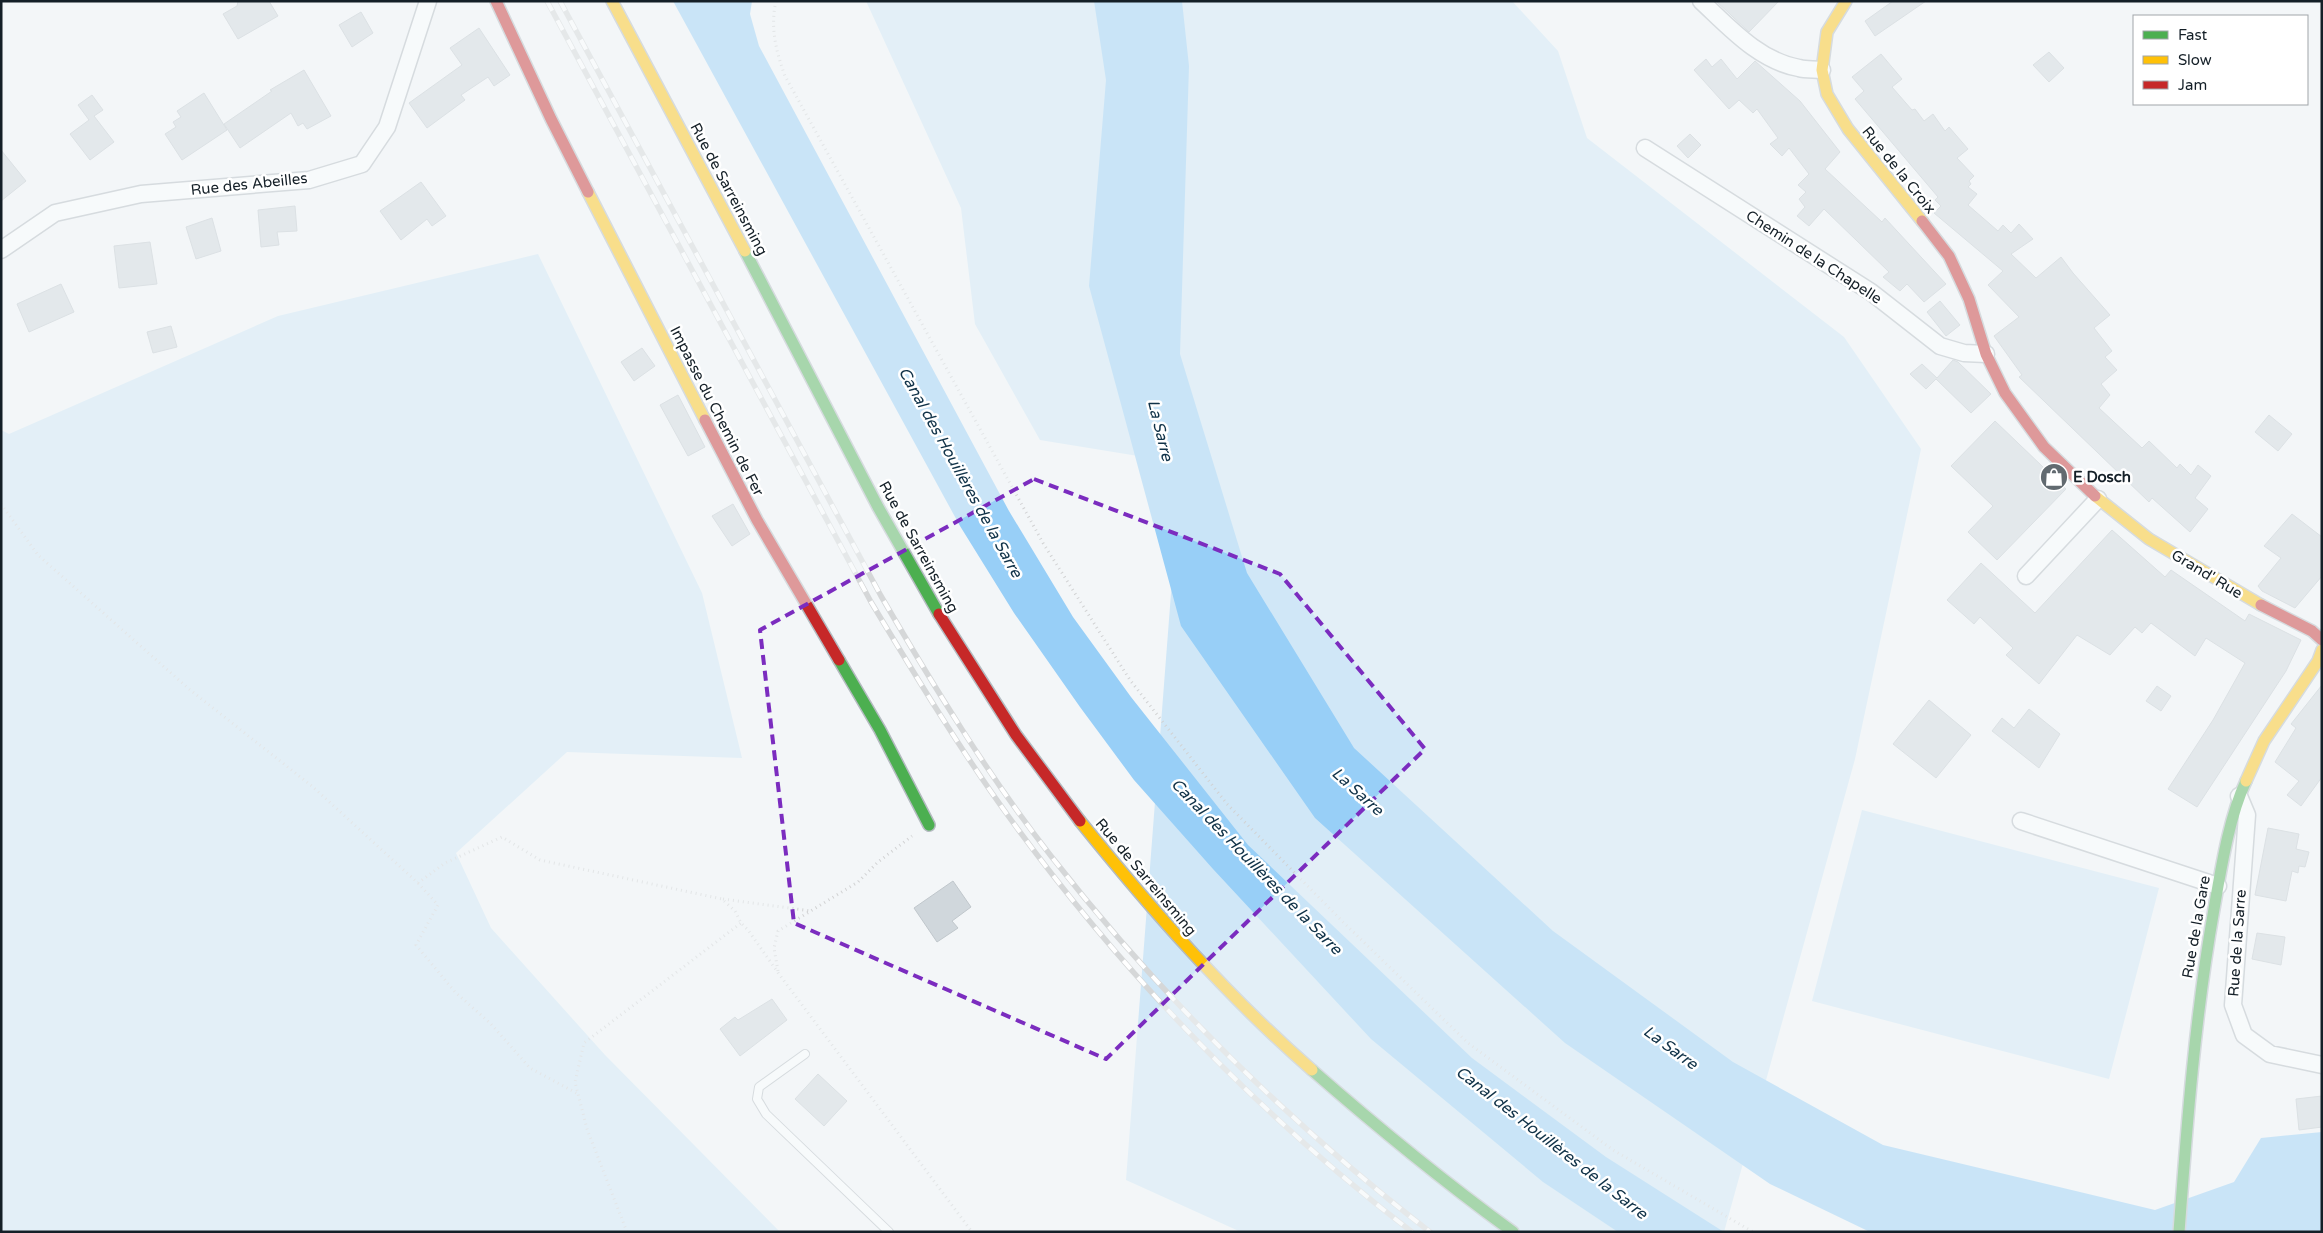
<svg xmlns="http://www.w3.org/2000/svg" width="2323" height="1233" viewBox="0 0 2323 1233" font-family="'Varela Round',sans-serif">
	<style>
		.green { fill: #d0e7f7 }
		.water { fill: #98cff7 }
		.building { fill: #d0d7dc; stroke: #c0c7cc }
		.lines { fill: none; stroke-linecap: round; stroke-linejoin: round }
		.lane-casing { stroke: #b4bbc0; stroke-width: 10 }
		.street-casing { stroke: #b4bbc0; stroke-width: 19 }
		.fast-casing { stroke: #b4bbc0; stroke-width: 14 }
		.slow-casing { stroke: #b4bbc0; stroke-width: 14 }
		.jam-casing { stroke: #b4bbc0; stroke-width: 14 }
		.path { stroke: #d1d2d3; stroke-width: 3; stroke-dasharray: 1 4; stroke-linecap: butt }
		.lane { stroke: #fdfefe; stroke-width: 8 }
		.street { stroke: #fdfefe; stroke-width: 16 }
		.fast { stroke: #4caf50; stroke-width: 11 }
		.slow { stroke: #ffc107; stroke-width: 11 }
		.jam { stroke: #c62828; stroke-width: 11 }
		.rail-casing { stroke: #d5d7d8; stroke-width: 5.5 }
		.rail { stroke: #fff; stroke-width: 4; stroke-dasharray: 11; stroke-linecap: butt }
		.marked { fill: none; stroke: #7b2cbf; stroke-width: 4; stroke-dasharray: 10 6; stroke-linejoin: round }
		.labels { text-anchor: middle; stroke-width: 5; stroke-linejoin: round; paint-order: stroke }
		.street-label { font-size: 15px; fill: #141f27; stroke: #fff }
		.poi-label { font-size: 15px; font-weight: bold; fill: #141f27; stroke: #fff; text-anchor: start }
		.water-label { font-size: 16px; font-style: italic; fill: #103248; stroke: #fff }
	</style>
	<rect width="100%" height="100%" fill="#f3f6f8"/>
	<path class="green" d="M866 1H1512L1558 51 1587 138 1844 337 1921 449 1855 759 1724 1232H1241L1126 1180 1181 463 1040 440 975 324 961 208Z
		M538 254 702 593 742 758 567 752 456 853 491 928 605 1055 780 1232H1V430L9 434 278 316Z
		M1862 810 2159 888 2109 1079 1812 1001Z"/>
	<path class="water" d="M673 1H752L750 14 759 46 1009 511 1073 617 1131 697 1248 845 1472 1058 1606 1157 1724 1232H1618L1543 1182 1371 1039 1213 869 1134 780 1080 707 1014 613 960 526Z
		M1094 1H1182L1189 66 1180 354 1247 573 1354 748 1553 931 1733 1062 1883 1145 2155 1210 2234 1182 2261 1138 2322 1132V1232H1870L1770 1184 1565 1043 1315 818 1181 626 1089 286 1106 80Z"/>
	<path class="building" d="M238 1H269L278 16 238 39 223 14 237 6Z
		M1716 1H1779L1749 32Z
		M1893 1H1926L1875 36 1865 21Z
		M361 12 373 33 352 47 339 25Z
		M479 28 510 75 494 86 488 77 461 95 465 100 427 128 409 103 462 65 450 48Z
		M2049 52 2064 68 2049 82 2033 65Z
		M1881 54 1902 79 1892 87 1912 110 1915 109 1924 121 1933 114 1945 131 1949 127 1968 149 1957 158 1974 176 1969 181 1971 184 1968 187 1977 194 1968 205 1998 231 2003 225 2011 233 2019 224 2033 239 2011 254 2036 278 2061 257 2073 273 2110 315 2094 328 2112 351 2105 357 2117 370 2101 384 2110 395 2099 408 2142 448 2149 441 2177 468 2180 464 2191 475 2198 465 2211 476 2195 498 2208 509 2190 532 2152 498 2149 502 2019 377 2022 375 1994 336 2019 317 1988 285 2003 271 1934 213 1941 206 1935 200 1938 197 1855 99 1864 91 1852 77Z
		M1706 59 1712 67 1721 59 1737 79 1755 61 1800 101 1840 152 1825 169 1882 222 1885 218 1946 284 1924 302 1907 284 1900 291 1883 277 1889 272 1824 209 1809 226 1797 216 1805 207 1799 199 1806 192 1798 185 1809 174 1789 148 1782 156 1770 144 1778 138 1757 109 1753 113 1739 100 1729 109 1694 70Z
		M304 70 331 116 307 129 303 123 298 126 291 113 240 148 224 124 272 91 270 90Z
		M204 93 227 130 182 160 165 134 176 127 173 122 181 117 177 111Z
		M92 95 103 110 94 116 114 142 90 160 70 134 89 120 78 105Z
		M1690 134 1701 145 1688 158 1677 146Z
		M1 150 26 181 1 201Z
		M421 182 446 216 432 226 427 219 401 240 380 211Z
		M295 206 297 231 277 232 279 245 261 247 258 210Z
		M212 218 221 251 196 259 186 227Z
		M150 242 157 284 119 288 114 246Z
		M61 284 74 312 29 332 17 304Z
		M1940 301 1960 325 1946 336 1927 312Z
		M171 326 177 347 153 353 147 332Z
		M642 348 655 366 634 381 621 362Z
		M1953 360 1958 362 1991 394 1971 413 1936 379 1926 389 1910 374 1922 364 1937 378Z
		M678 395 705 447 688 456 660 405Z
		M2269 415 2292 434 2278 451 2255 432Z
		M1995 421 2066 489 1997 560 1968 532 1993 506 1951 466Z
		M733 504 750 534 732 546 712 516Z
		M2292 514 2322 537V576L2295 608 2262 591 2258 586 2281 558 2264 546Z
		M2112 530 2165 577 2171 570 2245 621 2249 614 2301 640 2286 671 2197 807 2168 789 2213 720 2245 663 2206 638 2195 656 2151 623 2142 633 2135 627 2110 655 2077 635 2039 684 2006 655 2013 648 1980 617 1974 624 1947 600 1981 563 2035 613Z
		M2322 685V777L2301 806 2287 795 2299 781 2275 762 2296 728 2291 724Z
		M2157 686 2171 696 2161 711 2146 701Z
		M1929 700 1971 735 1936 778 1893 744Z
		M2029 709 2060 734 2039 768 1992 731 2002 718 2014 728Z
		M2268 828 2299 834 2296 849 2309 852 2305 867 2299 866 2298 873 2292 871 2286 901 2255 895Z
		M953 881 971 907 952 921 958 928 937 942 914 908Z
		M2257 933 2285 937 2281 965 2252 959Z
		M772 999 787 1020 740 1056 720 1029 735 1017 738 1020Z
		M818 1074 847 1101 824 1126 795 1099Z
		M2322 1096V1127L2299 1130 2296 1099Z"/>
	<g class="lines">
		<defs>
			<path id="lane" d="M805 1054 759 1087 757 1099 766 1114 889 1232"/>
			<path id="street" d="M1701 1C1729 27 1759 61 1799 68 1806 70 1814 69 1822 70
				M1645 148 1871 292 1940 346 1964 353 1986 354
				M1 250 55 213 141 194 309 180 362 164 387 127 428 1
				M2026 576 2098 499
				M2239 796 2247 815 2233 1005 2244 1035 2270 1054 2322 1065
				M2021 821 2218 886"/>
			<path id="fast" d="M745 251 878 507 939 614
				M839 660 880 730 929 825
				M1312 1070C1377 1127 1443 1181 1513 1232
				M2179 1232C2187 1123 2195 1016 2214 909 2221 869 2229 817 2246 781"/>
			<path id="slow" d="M612 1 745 251
				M1846 1 1827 32 1822 70 1827 94 1848 129 1922 221
				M588 192 705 420
				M2095 496 2149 539 2261 605
				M2246 781 2264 741 2318 661 2322 650
				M1080 821C1151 909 1226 995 1312 1070"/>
			<path id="jam" d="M496 1 551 119 588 192
				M1922 221 1949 256 1969 299 1986 354 2005 393 2044 447 2095 496
				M705 420 757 520 839 660
				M2261 605 2312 631 2322 640
				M939 614 1016 735 1080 821"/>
		</defs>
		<use href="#lane" class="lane-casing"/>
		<use href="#street" class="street-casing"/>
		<use href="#fast" class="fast-casing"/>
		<use href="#slow" class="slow-casing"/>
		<use href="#jam" class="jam-casing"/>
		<path class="path" d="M776 1C770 28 776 51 785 76L1043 543 1130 680 1227 804 1343 922 1468 1043 1613 1150 1753 1232
			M1 504 38 555 189 689 313 787 418 883 445 863 502 837 540 860 722 899 735 911 741 923 748 930 779 974 972 1232
			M418 883 438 905 416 945 455 992 490 1023 530 1068 578 1094
			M723 899 811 911
			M778 971 774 948 778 931 858 882 878 862 912 836
			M627 1232 587 1129 575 1082 584 1043 741 923"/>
		<use href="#lane" class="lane"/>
		<use href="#street" class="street"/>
		<use href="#fast" class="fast"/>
		<use href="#slow" class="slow"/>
		<use href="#jam" class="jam"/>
		<defs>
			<path id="rail" d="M547 1 871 602C915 675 959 748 1009 817 1123 974 1258 1114 1412 1232
				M560 1 881 596C933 685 987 774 1051 856 1161 997 1288 1122 1430 1232"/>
		</defs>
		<use href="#rail" class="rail-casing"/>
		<use href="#rail" class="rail"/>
	</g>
	<path d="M0 0H2323V1233H0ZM1034 479 1280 574 1425 749 1106 1059 794 923 760 630Z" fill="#f3f6f8" fill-opacity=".55" fill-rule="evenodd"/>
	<path class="marked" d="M1034 479 1280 574 1425 749 1106 1059 794 923 760 630Z"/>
	<defs>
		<symbol id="shop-disc" viewBox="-11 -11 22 22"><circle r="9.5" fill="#626a70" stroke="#fff"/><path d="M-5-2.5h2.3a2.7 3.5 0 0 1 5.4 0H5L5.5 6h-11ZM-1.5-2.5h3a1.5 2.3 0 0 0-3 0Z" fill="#fff"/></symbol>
	</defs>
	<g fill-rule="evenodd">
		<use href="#shop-disc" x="2038" y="461" width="32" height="32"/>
	</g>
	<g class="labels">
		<g class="street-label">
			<text transform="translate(1899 170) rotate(51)" y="5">Rue de la Croix</text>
			<text transform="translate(249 184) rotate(-6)" y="5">Rue des Abeilles</text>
			<text transform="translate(729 189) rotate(62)" y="5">Rue de Sarreinsming</text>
			<text transform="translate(1814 257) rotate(33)" y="5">Chemin de la Chapelle</text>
			<text transform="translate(717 411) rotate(63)" y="5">Impasse du Chemin de Fer</text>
			<text transform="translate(919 547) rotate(61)" y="5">Rue de Sarreinsming</text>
			<text transform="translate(2207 574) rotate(31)" y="5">Grand' Rue</text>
			<text transform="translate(1146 877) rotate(50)" y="5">Rue de Sarreinsming</text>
			<text transform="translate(2196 927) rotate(-80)" y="5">Rue de la Gare</text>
			<text transform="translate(2237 943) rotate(-86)" y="5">Rue de la Sarre</text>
		</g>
		<g class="poi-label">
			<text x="2073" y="482">E Dosch</text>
		</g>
		<g class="water-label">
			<text transform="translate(1161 430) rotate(76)" y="6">La Sarre</text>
			<text transform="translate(961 472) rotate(61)" y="6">Canal des Houillères de la Sarre</text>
			<text transform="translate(1358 791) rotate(42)" y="6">La Sarre</text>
			<text transform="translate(1257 866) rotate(46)" y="6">Canal des Houillères de la Sarre</text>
			<text transform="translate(1671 1047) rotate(36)" y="6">La Sarre</text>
			<text transform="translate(1552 1142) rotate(38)" y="6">Canal des Houillères de la Sarre</text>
		</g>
	</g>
	<rect width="2323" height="1233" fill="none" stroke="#141f27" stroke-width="5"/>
	<rect x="2133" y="15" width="175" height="90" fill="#ffffff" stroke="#a1a5a9"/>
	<rect x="2143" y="31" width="25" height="8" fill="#4caf50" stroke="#a1a5a9"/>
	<text x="2178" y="40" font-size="15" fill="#141f27">Fast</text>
	<rect x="2143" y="56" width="25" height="8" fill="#ffc107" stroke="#a1a5a9"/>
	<text x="2178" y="65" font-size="15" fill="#141f27">Slow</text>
	<rect x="2143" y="81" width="25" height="8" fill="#c62828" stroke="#a1a5a9"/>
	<text x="2178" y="90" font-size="15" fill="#141f27">Jam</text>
</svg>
